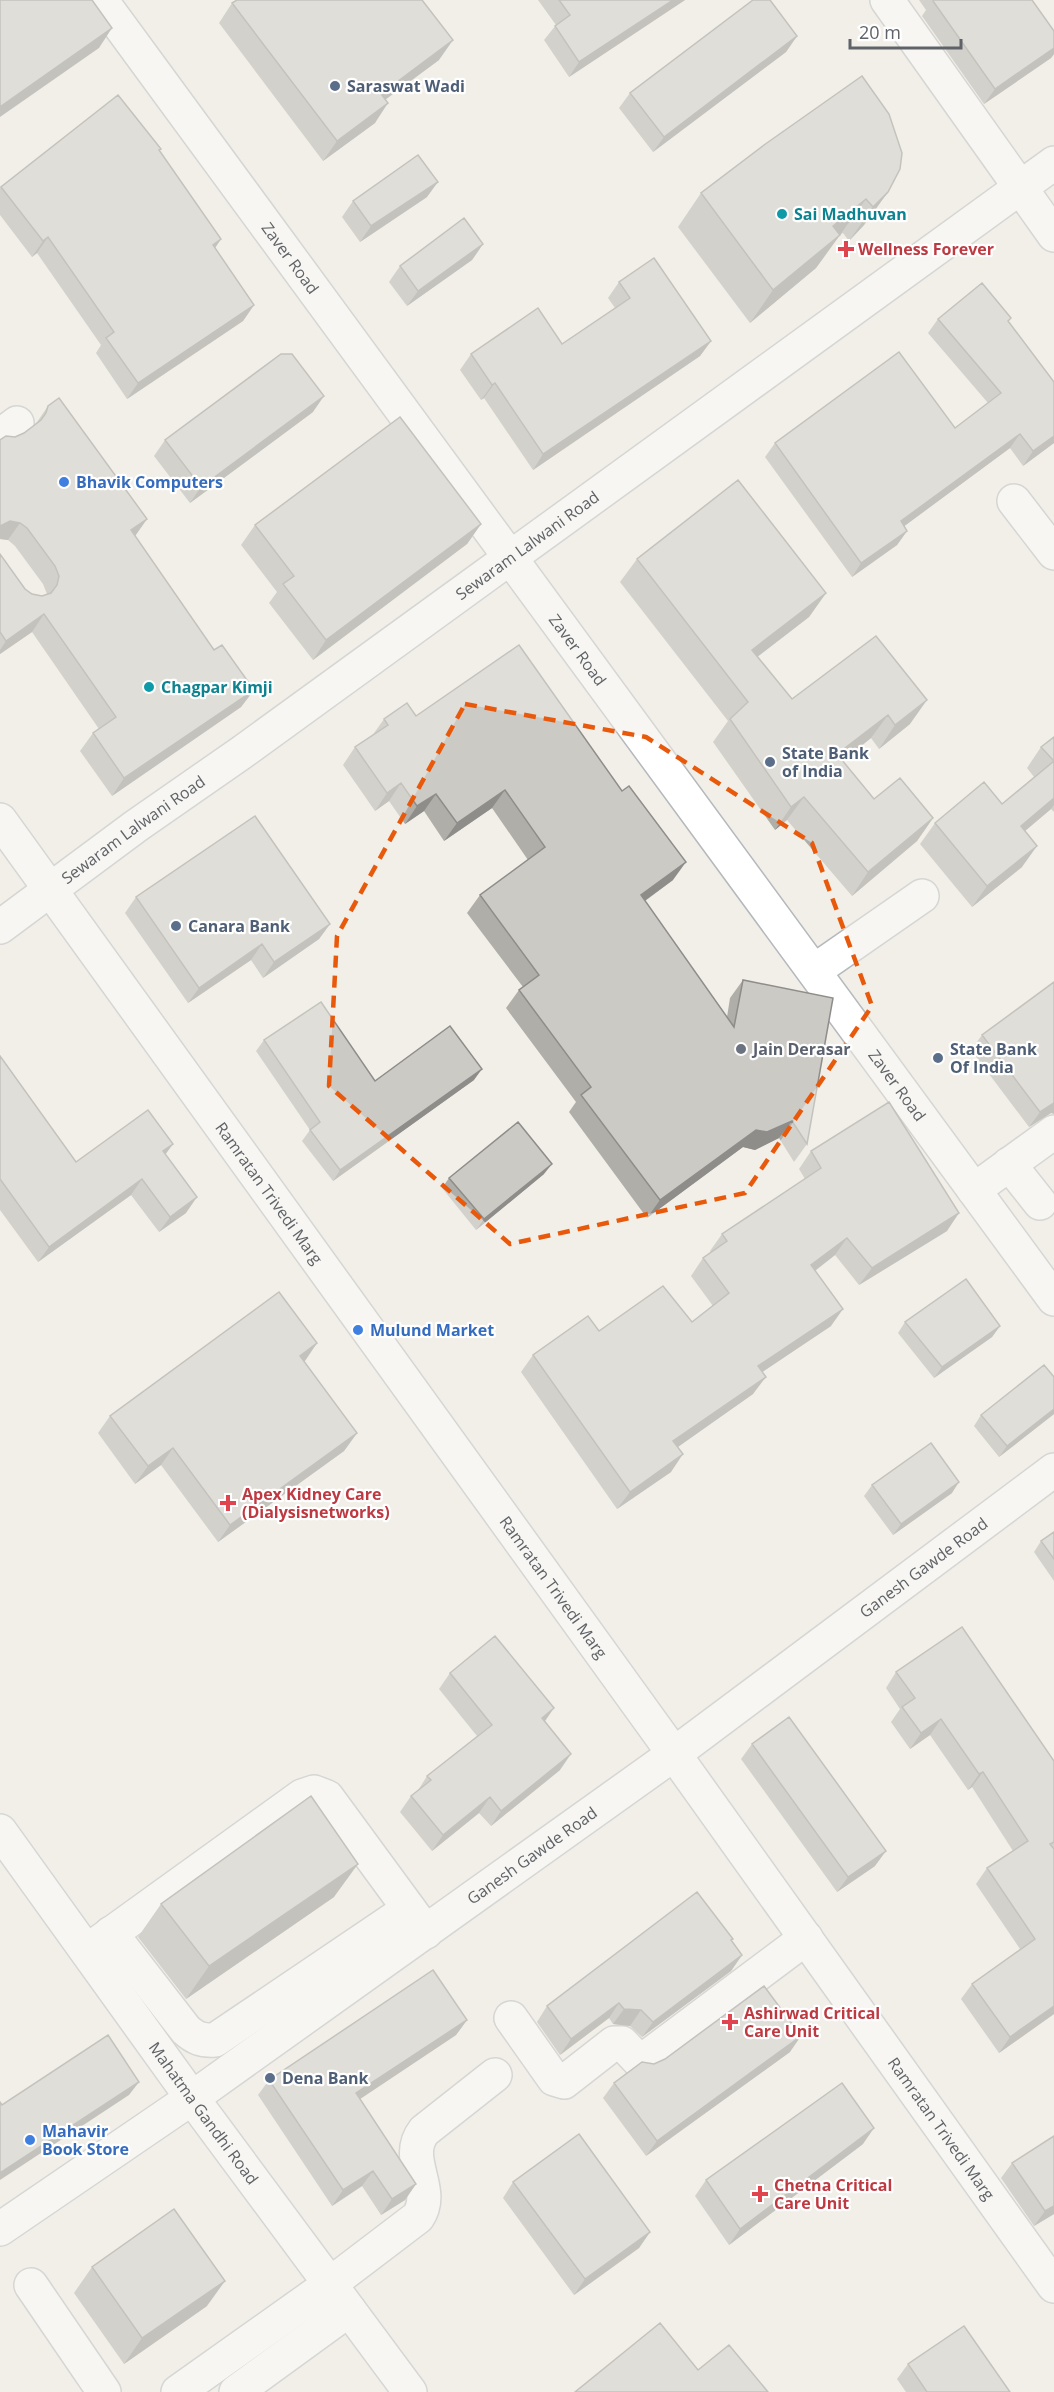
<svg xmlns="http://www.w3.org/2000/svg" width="1054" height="2392" viewBox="0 0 1054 2392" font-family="'Open Sans',sans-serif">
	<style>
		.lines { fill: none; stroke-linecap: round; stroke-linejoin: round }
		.minor-casing { stroke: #b5b8bc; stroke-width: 36 }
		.secondary-casing { stroke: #b6babf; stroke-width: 36 }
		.minor { stroke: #fff; stroke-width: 33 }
		.secondary { stroke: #fff; stroke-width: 33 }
		.wall { fill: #afaea9 }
		.shaded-wall { fill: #8f8d8a }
		.building { fill: #cccac5; stroke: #8f8d8a; stroke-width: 1.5 }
		.marked { fill: none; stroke: #e8590c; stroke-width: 4.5; stroke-dasharray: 12 8; stroke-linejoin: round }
		.service-dot { fill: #5c6f8a; stroke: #fff; stroke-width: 2 }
		.culture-dot { fill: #0f9aa8; stroke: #fff; stroke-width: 2 }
		.health-dot { fill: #e0444e; stroke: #fff; stroke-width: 2 }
		.shop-dot { fill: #3f7fe0; stroke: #fff; stroke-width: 2 }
		.worship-dot { fill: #6b7280; stroke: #fff; stroke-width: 2 }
		.labels { text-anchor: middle; stroke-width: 4.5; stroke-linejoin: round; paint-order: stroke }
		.service-label { font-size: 16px; font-weight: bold; fill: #4e5e75; stroke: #fff; text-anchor: start }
		.culture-label { font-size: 16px; font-weight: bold; fill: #0d838f; stroke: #fff; text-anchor: start }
		.health-label { font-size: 16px; font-weight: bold; fill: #be3a42; stroke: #fff; text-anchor: start }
		.street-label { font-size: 16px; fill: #5f6368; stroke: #fff }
		.shop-label { font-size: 16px; font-weight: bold; fill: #366cbe; stroke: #fff; text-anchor: start }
		.worship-label { font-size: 16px; font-weight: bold; fill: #5b616d; stroke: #fff; text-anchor: start }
	</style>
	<rect width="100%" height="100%" fill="#f1efe8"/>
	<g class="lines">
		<defs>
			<g id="minor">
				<path id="s1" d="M101 0 1054 1299"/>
				<path d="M887 0 1054 235"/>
				<path d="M0 436 17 423"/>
				<path d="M1014 501 1054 553"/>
				<path id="s2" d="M0 820 674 1754 1054 2286"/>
				<path id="s3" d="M0 927 136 826 241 753 1054 163"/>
				<path d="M814 971 922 896"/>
				<path d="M1009 1164 1040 1203"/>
				<path d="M974 1190 1054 1132"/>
				<path d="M111 1933 186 2030C195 2038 202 2041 215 2040L409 1909"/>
				<path d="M87 1951 302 1796 314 1792 327 1797 426 1932"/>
				<path d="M511 2018 554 2079 564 2082 614 2043H622L639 2061 643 2060 806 1938"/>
				<path id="s4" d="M0 2229 192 2098 674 1754 1054 1470"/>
				<path d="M31 2285 104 2392"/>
				<path d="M178 2392 330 2284 418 2217C437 2189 402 2159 424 2131L495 2075"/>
				<path d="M236 2392 349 2310"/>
			</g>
			<g id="secondary">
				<path id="s5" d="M0 1831 192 2098 410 2392"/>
			</g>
		</defs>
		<use href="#minor" class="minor-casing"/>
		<use href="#secondary" class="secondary-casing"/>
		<use href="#minor" class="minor"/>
		<use href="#secondary" class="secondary"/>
	</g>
	<path class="wall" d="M538 0H685L569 77 544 40 556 25Z
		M919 0H1032L1054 31V54L1051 58 984 104 922 16 926 10Z
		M232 3 439 60 385 100 375 123 323 161 219 23Z
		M797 36 786 52 653 152 619 108 630 93Z
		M159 151 221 239 215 248 254 305 243 321 127 399 96 353 101 345 37 253 32 257 0 215V188L1 187Z
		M888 192 864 225 849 241 843 233 840 235 816 268 750 323 678 227 701 193Z
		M427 197 360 242 342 217 353 201Z
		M483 244 472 260 407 306 389 282 400 266Z
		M619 282 711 341 700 356 533 470 484 398 481 400 460 370 471 354 562 344 615 308 608 298Z
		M938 319 1009 322 1054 443 1023 466 1010 448 904 526 907 531 897 545 852 577 765 457 775 443 955 428 988 403 928 333Z
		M48 406 147 519 135 536 214 650 254 690 241 707 112 796 80 751 93 733 99 729 32 632 0 654V554L25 589 32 594 42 596 47 594 43 584 15 546 8 540 0 539V440L15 437 24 433 35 425Z
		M313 412 190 503 154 456 165 440Z
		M481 524 467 544 313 660 269 603 277 592 241 545 255 525Z
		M637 559 826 593 809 617 757 657 792 699 876 636 910 724 879 749 871 738 843 761 874 799 933 818 917 841 852 896 787 820 775 830 713 742 728 721 620 582Z
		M416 716 673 880 645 901 727 1017 730 998 743 980 807 1144 794 1162 779 1138 755 1150 743 1147 647 1218 569 1112 576 1102 506 1008 519 990 523 987 467 913 480 895 528 860 492 808 444 841 424 811 405 824 389 801 375 811 343 765 355 747 372 736 384 719Z
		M1054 737V812L1051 809 1025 831 1022 867 972 907 920 844 935 823 1002 804 1034 777 1027 768 1041 747Z
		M136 897 330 924 319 939 263 978 251 960 188 1003 125 913Z
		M982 1035 1051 1113 1029 1127 971 1050Z
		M264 1040 375 1081 474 1080 333 1181 302 1141 310 1130 256 1051Z
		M0 1056 76 1162 173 1144 165 1154 186 1213 159 1232 131 1195 38 1262 0 1210Z
		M811 1151 947 1231 859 1285 835 1255 815 1271 831 1326 762 1372 753 1394 677 1447 671 1472 617 1509 521 1372 533 1355 599 1331 692 1322 713 1306 691 1276 703 1258 711 1253 710 1251 722 1234 805 1179 799 1169Z
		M544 1174 476 1230 442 1188 449 1178Z
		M905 1322 1000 1326 992 1337 934 1378 898 1333Z
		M317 1343 304 1361 357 1433 344 1451 218 1542 161 1465 135 1484 98 1433 110 1416Z
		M1054 1377V1414L999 1457 974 1426 981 1415Z
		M872 1485 952 1493 893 1535 864 1496Z
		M1054 1532V1581L1034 1552 1041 1541Z
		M896 1672 1054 1761V2014L999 2053 961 1999 972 1984 1020 1949 976 1884 987 1868 1013 1851 972 1787 968 1790 930 1735 910 1749 891 1722 900 1709 886 1688Z
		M450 1673 545 1721 560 1770 491 1826 479 1813 432 1851 400 1812 411 1796 417 1792 427 1776 477 1736 439 1689Z
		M752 1744 875 1866 837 1892 741 1759Z
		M334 1897 186 1999 138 1937 161 1904Z
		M733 1939 731 1941 742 1955 731 1971 642 2037 630 2026 613 2024 609 2018 560 2055 537 2022 547 2006Z
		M467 2020 456 2035 360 2099 416 2184 405 2200 381 2215 362 2186 332 2206 258 2095 269 2080Z
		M790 2052 646 2156 603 2098 614 2083 654 2064Z
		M1054 2136V2214L1034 2226 1001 2178 1012 2163Z
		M863 2144 729 2245 695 2196 706 2180Z
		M513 2182 650 2232 639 2248 574 2295 503 2198Z
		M92 2267 207 2306 124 2364 74 2293Z
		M908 2364 1010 2392H906L897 2379Z"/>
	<path class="shaded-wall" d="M673 0H685L569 77 579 62Z
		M112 28 99 48 0 117V107Z
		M797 36 786 52 653 152 664 137Z
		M453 40 439 60 367 113 381 94Z
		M1054 48V54L1051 58 984 104 995 89Z
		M388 103 375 123 323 161 337 141Z
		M438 182 427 197 360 242 371 226Z
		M888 192 864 225 849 241 873 207Z
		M866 199 816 268 750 323 773 290 833 226Z
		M48 237 37 253 32 257 43 241Z
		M221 239 210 255 213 245Z
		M483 244 472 260 407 306 418 291Z
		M254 305 243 321 127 399 138 383Z
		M711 341 700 356 533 470 543 454Z
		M495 383 484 398 481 400 492 385Z
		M324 396 313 412 190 503 201 487Z
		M1020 434 1010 448 891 536 901 521Z
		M1054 436V443L1023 466 1033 451Z
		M147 519 135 536 131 530Z
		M10 521 20 523 8 540 0 539V526Z
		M481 524 467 544 313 660 326 640Z
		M907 531 897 545 852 577 861 563Z
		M826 593 809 617 735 674 752 650Z
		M44 614 32 632 0 654V650L6 641Z
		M254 690 241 707 112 796 124 778Z
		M927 700 910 724 879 749 895 725Z
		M888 715 871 738 821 778 837 754Z
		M401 783 389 801 375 811 387 793Z
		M505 790 492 808 444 841 457 823Z
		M436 794 424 811 405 824 417 806Z
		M804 797 787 820 775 830 791 807Z
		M1054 798V805L1051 809 1006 847 1021 826Z
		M933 818 917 841 852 896 868 872Z
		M1037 846 1022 867 972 907 987 886Z
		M686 862 673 880 628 913 641 895Z
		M330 924 319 939 263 978 274 962Z
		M262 944 251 960 188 1003 199 988Z
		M482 1069 474 1080 333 1181 340 1170Z
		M1054 1103V1114L1051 1113 1029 1127 1040 1112Z
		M792 1121 779 1138 755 1150 743 1147 647 1218 660 1200 756 1130Z
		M173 1144 162 1159 163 1151Z
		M552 1164 544 1174 476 1230 484 1219Z
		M142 1179 131 1195 38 1262 49 1247Z
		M197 1197 186 1213 159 1232 170 1217Z
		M959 1213 947 1231 859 1285 872 1268Z
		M847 1238 835 1255 799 1283 811 1265Z
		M843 1309 831 1326 746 1383 758 1366Z
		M1000 1326 992 1337 934 1378 942 1367Z
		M317 1343 305 1361 287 1373 300 1356Z
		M766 1377 753 1394 661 1459 673 1441Z
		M1054 1409V1414L999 1457 1007 1446Z
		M357 1433 344 1451 218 1542 230 1525Z
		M173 1448 161 1465 135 1484 148 1466Z
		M683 1454 671 1472 617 1509 630 1492Z
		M959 1482 952 1493 893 1535 901 1524Z
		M554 1708 543 1724 542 1718Z
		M941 1719 930 1735 910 1749 921 1733Z
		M571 1754 560 1770 491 1826 501 1811Z
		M983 1772 972 1787 968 1790 979 1774Z
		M490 1797 479 1813 432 1851 443 1835Z
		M886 1851 875 1866 837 1892 848 1877Z
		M358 1864 334 1897 186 1999 209 1966Z
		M742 1955 731 1971 642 2037 653 2022Z
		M619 2003 609 2018 560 2055 571 2039Z
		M1054 2006V2014L999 2053 1010 2037Z
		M624 2009 641 2010 630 2026 613 2024Z
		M467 2020 456 2035 345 2109 356 2093Z
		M801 2036 790 2052 646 2156 657 2141Z
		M139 2082 129 2095 0 2180V2173Z
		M874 2128 863 2144 729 2245 740 2229Z
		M373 2171 362 2186 332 2206 343 2190Z
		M416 2184 405 2200 381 2215 392 2199Z
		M1054 2206V2214L1034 2226 1045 2211Z
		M650 2232 639 2248 574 2295 585 2279Z
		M225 2281 207 2306 124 2364 142 2338Z"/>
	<path class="building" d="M0 0H92L112 28 0 107Z
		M237 0H422L453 40 381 94 388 103 337 141 232 3Z
		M559 0H673L579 62 555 26 570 15Z
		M753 0H770L797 36 664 137 630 93Z
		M934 0H1032L1054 31V48L995 89 933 1Z
		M862 76 889 114 902 153 900 169 888 192 873 207 866 199 833 226 840 235 773 290 701 193 764 145Z
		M118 95 161 149 159 150 221 239 213 245 254 305 138 383 106 338 114 332 48 237 43 241 1 187Z
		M418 155 438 182 371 226 353 201Z
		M464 218 483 244 418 291 400 266Z
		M654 258 711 341 543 454 495 383 492 385 471 354 538 308 562 344 630 298 619 282Z
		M982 283 1011 318 1008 321 1054 382V436L1033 451 1020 434 901 521 907 531 861 563 775 443 899 352 955 428 1001 393 938 319Z
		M281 354H292L324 396 201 487 165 440Z
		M59 398 147 519 131 530 214 650 222 645 254 690 124 778 93 733 116 717 44 614 6 641 0 632V554L25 589 32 594 42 596 51 593 57 585 59 576 55 566 27 528 20 523 10 521 0 526V440L6 436 15 437 24 433 41 420 46 413 48 406Z
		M400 417 481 524 326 640 283 584 294 576 255 525Z
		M738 480 826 593 752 650 792 699 876 636 927 700 895 725 888 715 837 754 874 799 900 778 933 818 868 872 804 797 791 807 730 719 748 702 637 559Z
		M519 645 622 791 629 786 686 862 641 895 734 1027 743 980 833 998 807 1144 792 1121 767 1132 756 1130 660 1200 581 1095 591 1087 519 990 539 975 480 895 545 847 505 790 457 823 436 794 417 806 401 783 387 793 355 747 388 725 384 719 407 703 416 716Z
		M1054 737V798L1021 826 1037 846 987 886 935 823 984 782 1002 804 1054 761 1041 747Z
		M255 816 330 924 274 962 262 944 199 988 136 897Z
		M1054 982V1103L1040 1112 982 1035Z
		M321 1002 375 1081 450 1026 482 1069 340 1170 310 1130 320 1122 264 1040Z
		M0 1056 76 1162 148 1110 173 1144 163 1151 197 1197 170 1217 142 1179 49 1247 0 1179Z
		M889 1102 959 1213 872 1268 847 1238 811 1265 843 1309 758 1366 766 1377 673 1441 683 1454 630 1492 533 1355 588 1316 599 1331 663 1286 692 1322 729 1293 703 1258 727 1241 722 1234 821 1168 811 1151Z
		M518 1122 552 1164 484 1219 449 1178Z
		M966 1279 1000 1326 942 1367 905 1322Z
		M279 1292 317 1343 300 1356 357 1433 230 1525 173 1448 148 1466 110 1416Z
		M1044 1365 1054 1377V1409L1007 1446 981 1415Z
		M931 1443 959 1482 901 1524 872 1485Z
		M1054 1532V1559L1041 1541Z
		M962 1627 1054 1761V1842L1050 1844 1054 1849V2006L1010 2037 972 1984 1035 1939 987 1868 1028 1841 983 1772 979 1774 941 1719 921 1733 902 1707 915 1698 896 1672Z
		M495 1636 554 1708 542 1718 571 1754 501 1811 490 1797 443 1835 411 1796 431 1780 427 1776 492 1725 450 1673Z
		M789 1717 886 1851 848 1877 752 1744Z
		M311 1796 358 1864 209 1966 161 1904Z
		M697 1892 733 1939 731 1940 742 1955 653 2022 641 2010 624 2009 619 2003 571 2039 547 2006Z
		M433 1970 467 2020 356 2093 416 2184 392 2199 373 2171 343 2190 269 2080Z
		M764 1986 801 2036 657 2141 614 2083 642 2062 654 2064 665 2059Z
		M108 2035 139 2082 0 2173V2102L2 2105Z
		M842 2083 874 2128 740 2229 706 2180Z
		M579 2134 650 2232 585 2279 513 2182Z
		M1054 2136V2206L1045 2211 1012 2163Z
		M174 2209 225 2281 142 2338 92 2267Z
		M660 2323 698 2370 729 2345 768 2392H575Z
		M964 2326 1010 2392H927L908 2364Z"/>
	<path d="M0 0H1054V2392H0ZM465 704 646 737 812 843 872 1006 745 1193 510 1244 329 1086 337 936Z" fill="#f1efe8" fill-opacity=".55" fill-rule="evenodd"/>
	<path class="marked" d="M465 704 646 737 812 843 872 1006 745 1193 510 1244 329 1086 337 936Z"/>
	<g class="service-dot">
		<circle cx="335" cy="86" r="6"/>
		<circle cx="770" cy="762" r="6"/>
		<circle cx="176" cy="926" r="6"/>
		<circle cx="938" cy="1058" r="6"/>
		<circle cx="270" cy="2078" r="6"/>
	</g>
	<g class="culture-dot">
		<circle cx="782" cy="214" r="6"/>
		<circle cx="149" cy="687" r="6"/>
	</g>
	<g class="health-dot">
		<path d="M843 240h6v6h6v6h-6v6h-6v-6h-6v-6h6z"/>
		<path d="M225 1494h6v6h6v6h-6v6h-6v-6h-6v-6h6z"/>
		<path d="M727 2013h6v6h6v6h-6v6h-6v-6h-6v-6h6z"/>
		<path d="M757 2185h6v6h6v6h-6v6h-6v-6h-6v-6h6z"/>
	</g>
	<g class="shop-dot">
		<circle cx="64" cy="482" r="6"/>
		<circle cx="358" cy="1330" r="6"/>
		<circle cx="30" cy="2140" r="6"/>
	</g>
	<circle class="worship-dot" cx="741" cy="1049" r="6"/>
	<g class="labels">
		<g class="service-label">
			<text x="347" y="92">Saraswat Wadi</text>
			<text x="782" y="759">State Bank<tspan x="782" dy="18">of India</tspan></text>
			<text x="188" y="932">Canara Bank</text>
			<text x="950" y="1055">State Bank<tspan x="950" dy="18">Of India</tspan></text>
			<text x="282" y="2084">Dena Bank</text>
		</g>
		<g class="culture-label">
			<text x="794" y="220">Sai Madhuvan</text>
			<text x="161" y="693">Chagpar Kimji</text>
		</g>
		<g class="health-label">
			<text x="858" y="255">Wellness Forever</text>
			<text x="242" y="1500">Apex Kidney Care<tspan x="242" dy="18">(Dialysisnetworks)</tspan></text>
			<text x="744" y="2019">Ashirwad Critical<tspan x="744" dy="18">Care Unit</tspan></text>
			<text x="774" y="2191">Chetna Critical<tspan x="774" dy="18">Care Unit</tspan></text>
		</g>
		<g class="street-label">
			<text dy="6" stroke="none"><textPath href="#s1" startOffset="320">Zaver Road</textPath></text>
			<text dy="6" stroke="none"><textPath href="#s3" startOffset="651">Sewaram Lalwani Road</textPath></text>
			<text dy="6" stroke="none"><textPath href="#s1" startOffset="806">Zaver Road</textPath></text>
			<text dy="6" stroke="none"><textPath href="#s3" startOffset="165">Sewaram Lalwani Road</textPath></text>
			<text dy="6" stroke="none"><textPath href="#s1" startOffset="1346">Zaver Road</textPath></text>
			<text dy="6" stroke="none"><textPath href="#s2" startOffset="460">Ramratan Trivedi Marg</textPath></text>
			<text dy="6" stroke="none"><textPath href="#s4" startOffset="1136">Ganesh Gawde Road</textPath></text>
			<text dy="6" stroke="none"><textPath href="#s2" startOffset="946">Ramratan Trivedi Marg</textPath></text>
			<text dy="6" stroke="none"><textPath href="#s4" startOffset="650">Ganesh Gawde Road</textPath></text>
			<text dy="6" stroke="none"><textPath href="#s5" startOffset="348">Mahatma Gandhi Road</textPath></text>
			<text dy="6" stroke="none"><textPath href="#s2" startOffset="1612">Ramratan Trivedi Marg</textPath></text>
		</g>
		<g class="shop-label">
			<text x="76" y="488">Bhavik Computers</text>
			<text x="370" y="1336">Mulund Market</text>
			<text x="42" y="2137">Mahavir<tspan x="42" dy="18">Book Store</tspan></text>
		</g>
		<g class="worship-label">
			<text x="753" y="1055">Jain Derasar</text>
		</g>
	</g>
	<path d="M850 39v9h111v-9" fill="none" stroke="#5f6368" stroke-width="3"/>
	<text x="859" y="39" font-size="18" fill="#5f6368" stroke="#ffffff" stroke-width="4.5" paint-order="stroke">20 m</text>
</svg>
